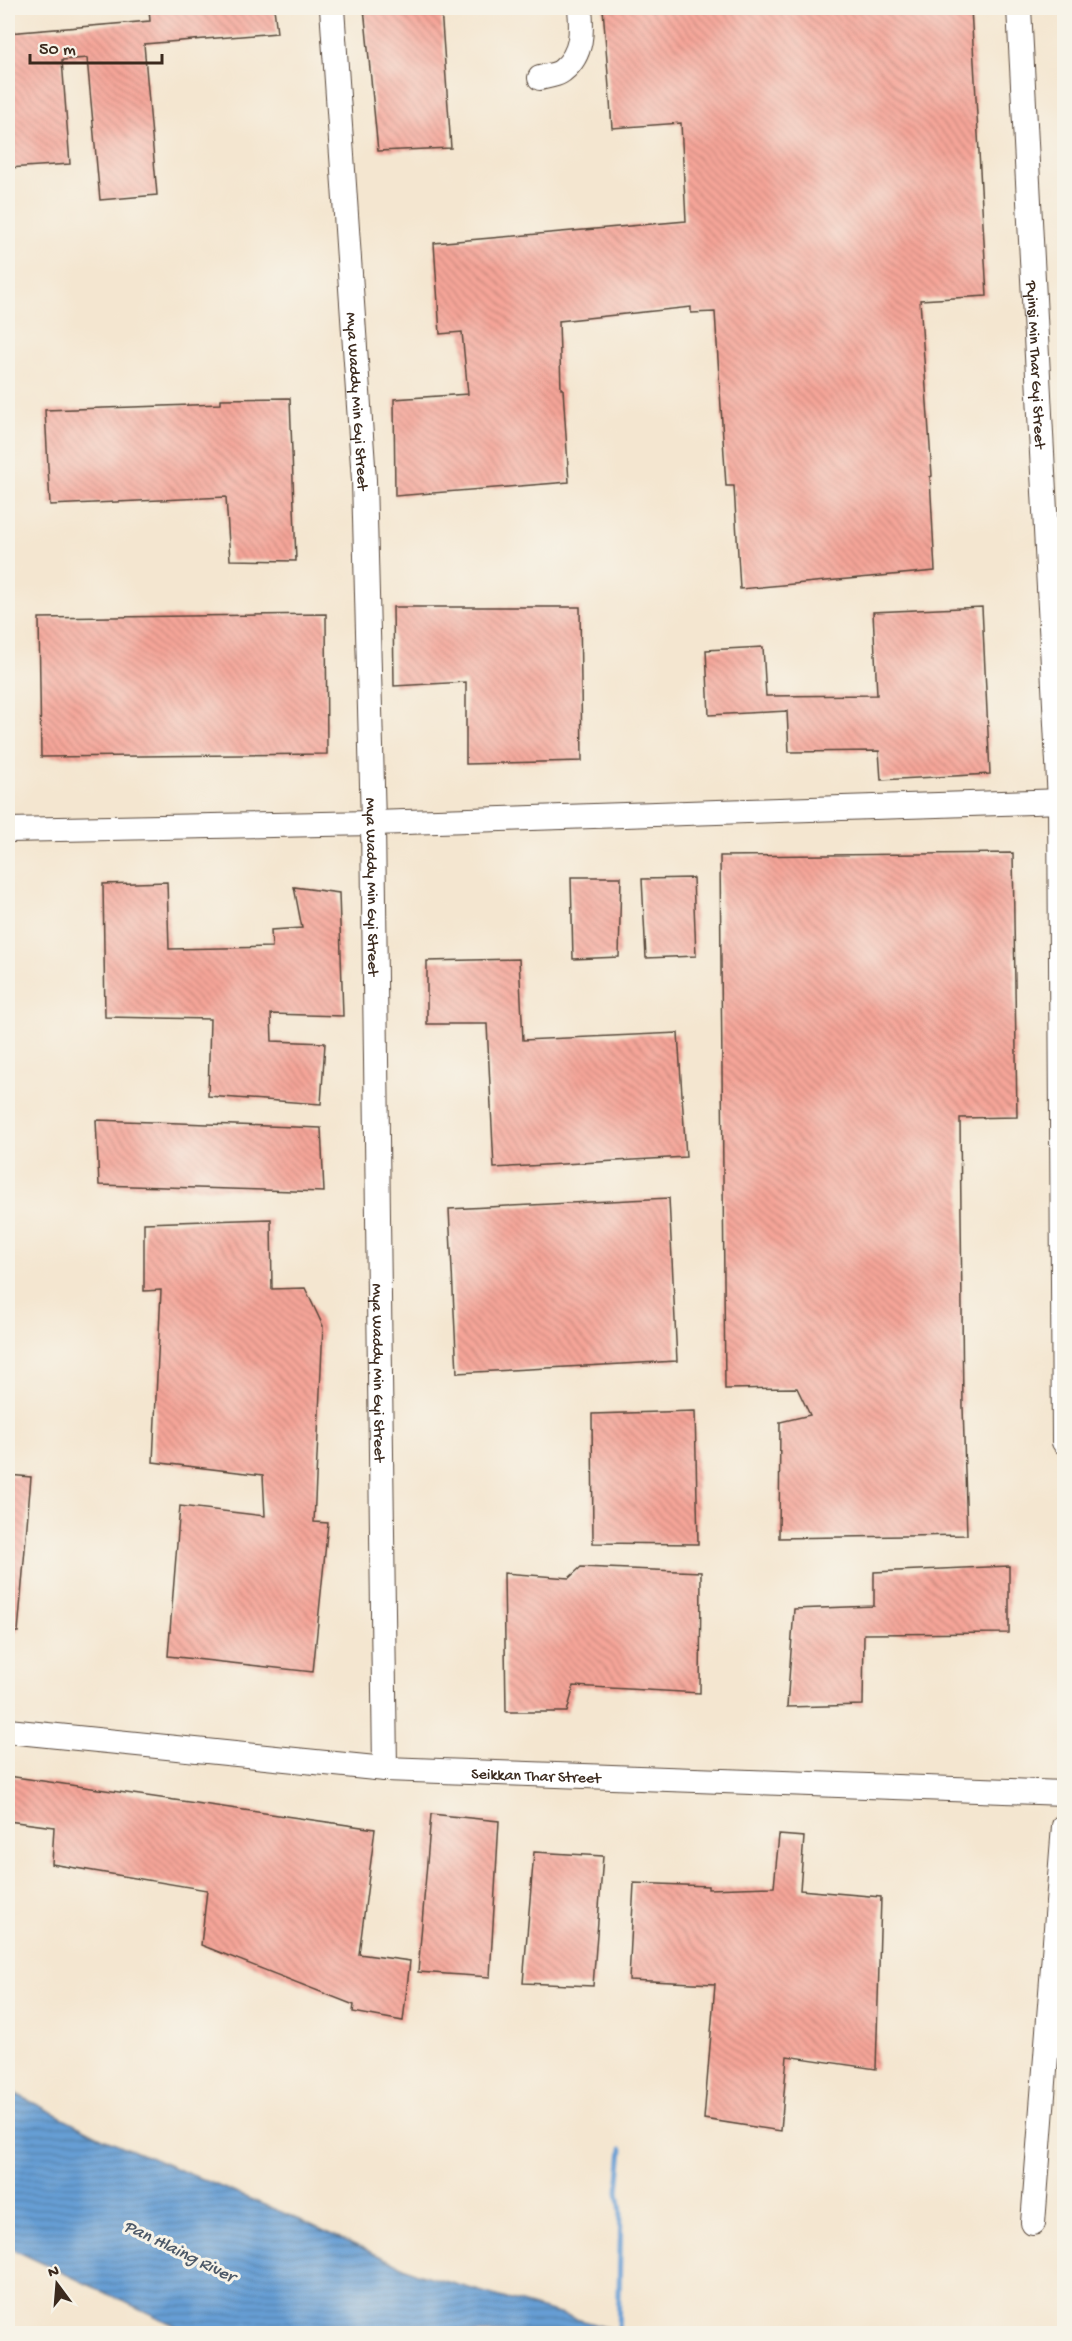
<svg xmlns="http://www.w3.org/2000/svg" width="1072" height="2341" viewBox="0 0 1072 2341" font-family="'Gochi Hand',sans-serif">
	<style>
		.water { fill: url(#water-rules); stroke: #506479; stroke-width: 1.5 }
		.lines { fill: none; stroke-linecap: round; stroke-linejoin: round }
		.stream { stroke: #669ed4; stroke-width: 5 }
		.building { fill: url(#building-back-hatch) }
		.minor-casing { stroke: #574639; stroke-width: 26 }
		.minor { stroke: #fff; stroke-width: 24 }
		.labels { text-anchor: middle; stroke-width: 6; stroke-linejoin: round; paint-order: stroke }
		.street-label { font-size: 16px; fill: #3b2a1e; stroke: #f7f3e8 }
		.water-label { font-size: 18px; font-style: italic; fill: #4c5867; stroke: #f7f3e8 }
	</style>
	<defs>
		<pattern id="water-rules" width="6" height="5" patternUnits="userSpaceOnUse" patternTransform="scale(1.5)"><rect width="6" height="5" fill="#669ed4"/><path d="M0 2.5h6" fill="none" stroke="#5581ab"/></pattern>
		<pattern id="building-back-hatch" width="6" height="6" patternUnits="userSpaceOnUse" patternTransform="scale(1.5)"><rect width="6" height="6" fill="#f6a599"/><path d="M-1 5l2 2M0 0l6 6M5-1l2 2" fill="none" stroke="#c8877c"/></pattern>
	</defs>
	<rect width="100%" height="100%" fill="#f7f3e8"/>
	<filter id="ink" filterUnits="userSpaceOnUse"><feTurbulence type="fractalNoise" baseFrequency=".0167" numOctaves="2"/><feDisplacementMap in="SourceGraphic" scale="12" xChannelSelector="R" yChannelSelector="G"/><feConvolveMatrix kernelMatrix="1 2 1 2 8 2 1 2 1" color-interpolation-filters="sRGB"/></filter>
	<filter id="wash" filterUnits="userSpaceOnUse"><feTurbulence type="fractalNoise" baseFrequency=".008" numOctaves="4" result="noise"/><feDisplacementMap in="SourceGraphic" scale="24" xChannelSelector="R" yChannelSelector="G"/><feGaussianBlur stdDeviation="1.35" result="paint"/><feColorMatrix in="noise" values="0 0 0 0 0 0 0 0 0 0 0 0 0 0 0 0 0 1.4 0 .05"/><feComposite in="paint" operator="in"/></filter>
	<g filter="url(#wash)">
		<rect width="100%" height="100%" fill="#f4e6d0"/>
		<path class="water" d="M8 2090 103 2138 298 2219 417 2273 625 2333H191L8 2247Z"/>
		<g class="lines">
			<path class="stream" d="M618 2334 621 2212 618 2191 622 2149"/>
		</g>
		<g id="blocks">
			<path class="building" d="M149 8H274L277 33 144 44 157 195 100 200 87 58 62 60 70 164 8 168V33L150 21Z
				M364 8 441 9 451 148 378 151Z
				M603 8H971L987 296 920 300 932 476 930 477 935 571 740 589 734 486H726L715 312 691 313V307L559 321 561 389H563L569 482 395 496 394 399 468 394 462 332 440 334 434 243 686 221 681 123 612 128Z
				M290 398 296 561 230 560 226 497 50 505 45 410 221 404V399Z
				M393 607H580L582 761 466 764V682L394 686Z
				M982 607 990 774 881 780 879 751 789 752 787 711 709 715 706 650 763 647 766 696 877 695 873 612Z
				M326 614 327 754 41 757 39 618Z
				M1013 853 1017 1117 960 1118 963 1407 967 1535 779 1538 780 1422 810 1415 797 1388 725 1389 720 856Z
				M571 877H621L619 957 573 959Z
				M693 878 696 956 646 958 642 879Z
				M167 882 169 949 272 947 271 930 302 928 294 887 339 893 343 1016 271 1014 272 1041 325 1043 321 1104 208 1096 210 1019 105 1017 103 884Z
				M519 959 523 1040 678 1033 686 1157 494 1168 487 1024H427V961Z
				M96 1120 321 1128 324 1192 99 1185Z
				M669 1198 677 1361 457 1373 449 1209Z
				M271 1219 272 1289 305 1288 323 1326 314 1522 328 1523 313 1672 168 1656 180 1506 265 1516 263 1475 153 1462 161 1290 144 1291V1223Z
				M695 1411 698 1544 593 1543 592 1414Z
				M8 1475 31 1477 18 1632H8Z
				M1009 1566V1633L864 1634 863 1705 787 1707 794 1609 874 1606V1572Z
				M581 1567 701 1572 700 1693 574 1686 567 1712H506L504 1573 569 1578Z
				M8 1776 375 1829 359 1954 410 1961 403 2021 353 2012 354 2005 201 1945 207 1890 52 1864 54 1827 8 1821Z
				M431 1814 499 1821 490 1977 418 1972Z
				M779 1835 804 1837 800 1890 881 1897 876 2069 787 2056 781 2131 704 2119 715 1984 629 1980 634 1883 708 1886V1889L774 1887Z
				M534 1852 603 1856 593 1986 523 1983Z"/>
		</g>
	</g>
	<g filter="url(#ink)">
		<use href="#blocks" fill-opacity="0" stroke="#574639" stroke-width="1.5"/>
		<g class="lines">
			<defs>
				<g id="minor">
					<path id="s1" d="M332 8 364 480 373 823 385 1769"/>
					<path id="s2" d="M1019 8 1060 801 1064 1442"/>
					<path d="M540 78C547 76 558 75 563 70 583 54 582 30 580 8"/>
					<path d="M8 830 373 823 1064 801"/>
					<path id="s3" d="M8 1731 385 1769 1064 1793"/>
					<path d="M1033 2223 1064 1826"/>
				</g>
			</defs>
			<use href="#minor" class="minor-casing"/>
			<use href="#minor" class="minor"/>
		</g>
	</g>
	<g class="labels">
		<g class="street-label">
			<text dy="6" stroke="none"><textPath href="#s2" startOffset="357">Pyinsi Min Thar Gyi Street</textPath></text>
			<text dy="6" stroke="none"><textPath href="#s1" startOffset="394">Mya Waddy Min Gyi Street</textPath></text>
			<text dy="6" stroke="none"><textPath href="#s1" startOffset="880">Mya Waddy Min Gyi Street</textPath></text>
			<text dy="6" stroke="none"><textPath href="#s1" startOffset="1366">Mya Waddy Min Gyi Street</textPath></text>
			<text dy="6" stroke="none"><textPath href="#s3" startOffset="530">Seikkan Thar Street</textPath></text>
		</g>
		<g class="water-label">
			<text transform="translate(180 2250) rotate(26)" y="6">Pan Hlaing River</text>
		</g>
	</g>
	<rect width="1072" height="2341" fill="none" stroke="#f7f3e8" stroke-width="30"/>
	<g transform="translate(57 2284) rotate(344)" stroke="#f7f3e8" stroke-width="4.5" paint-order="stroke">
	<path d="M0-4.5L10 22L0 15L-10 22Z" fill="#3b2a1e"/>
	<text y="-9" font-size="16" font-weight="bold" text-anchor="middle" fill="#3b2a1e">N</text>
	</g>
	<path d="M30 54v9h132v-9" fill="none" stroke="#3b2a1e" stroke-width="3"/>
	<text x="39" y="54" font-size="18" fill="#3b2a1e" stroke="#f7f3e8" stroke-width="4.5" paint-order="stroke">50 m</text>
</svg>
